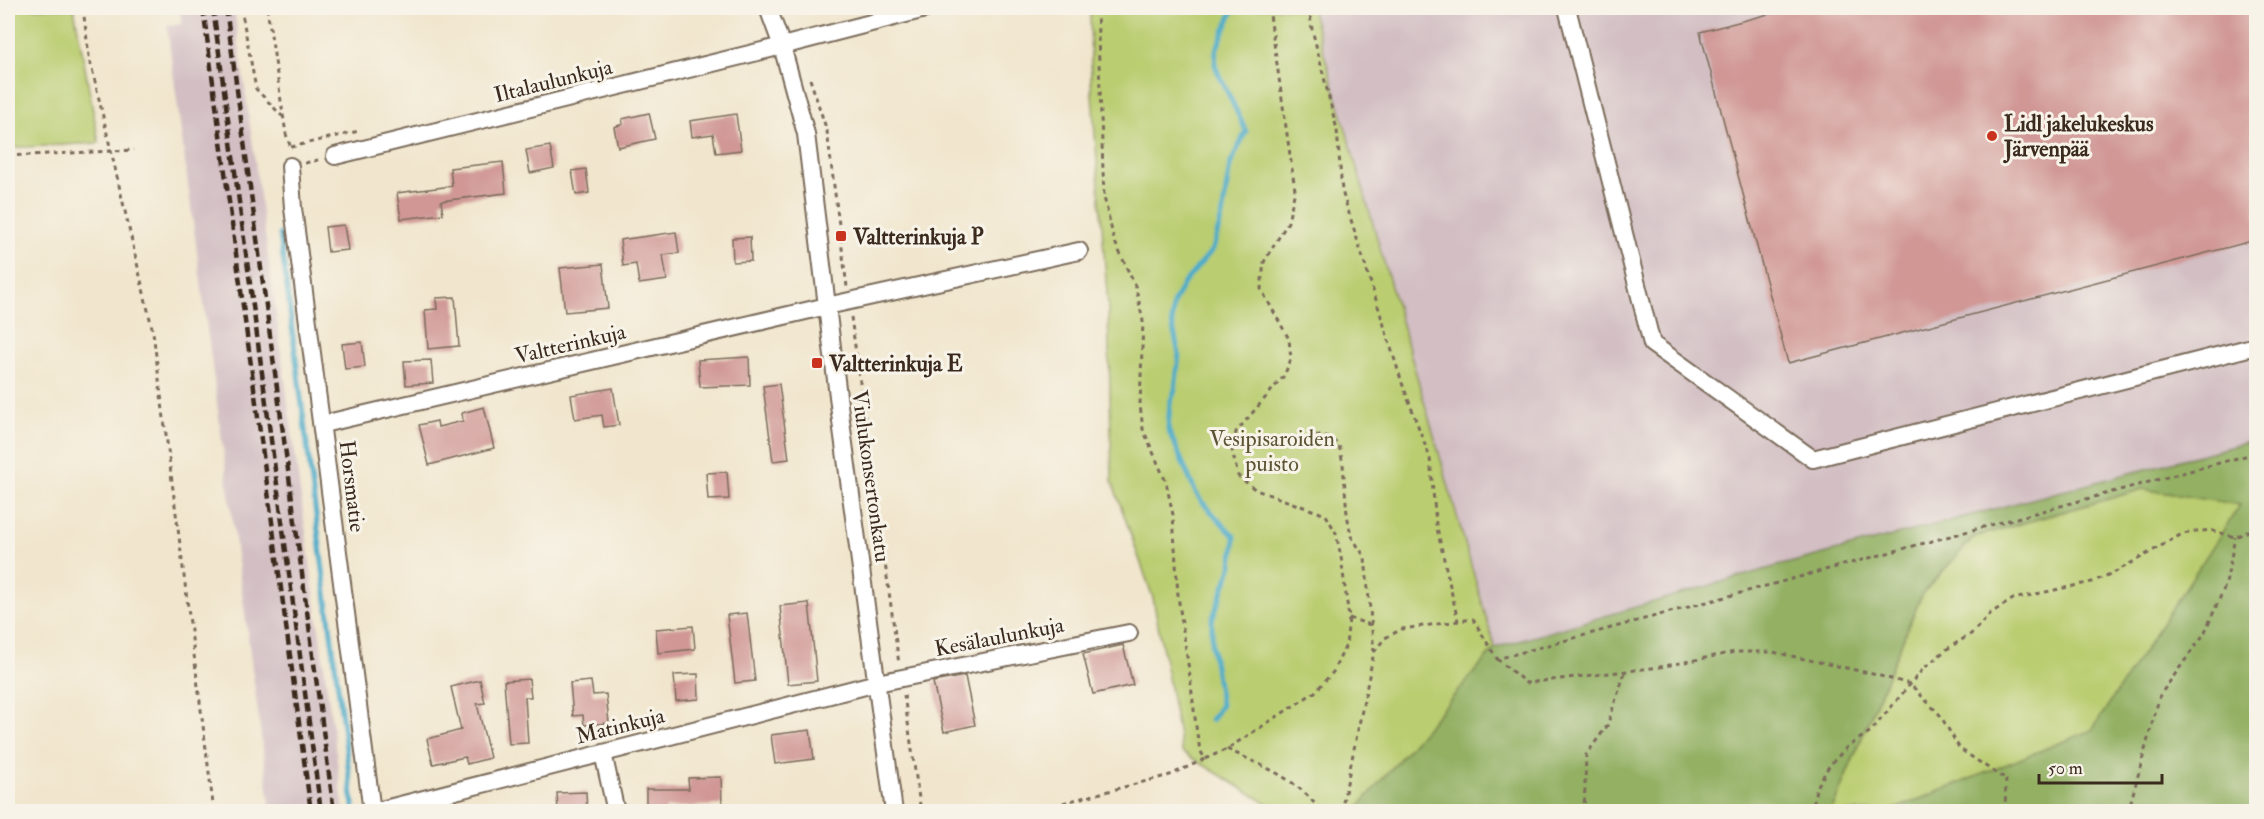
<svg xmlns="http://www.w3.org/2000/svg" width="2264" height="819" viewBox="0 0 2264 819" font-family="'IM FELL Double Pica',serif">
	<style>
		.industrial { fill: #d2bec3 }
		.green { fill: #bacd71; stroke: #7a7c48; stroke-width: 1.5 }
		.forest { fill: #93b063; stroke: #676d40; stroke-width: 1.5 }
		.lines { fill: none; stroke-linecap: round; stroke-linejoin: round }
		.stream { stroke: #4aabc9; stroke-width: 5 }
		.building { fill: #d09795 }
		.minor-casing { stroke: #7b6c5b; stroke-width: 20 }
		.path { stroke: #7b6c5b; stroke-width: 3; stroke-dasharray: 4.5 4.5; stroke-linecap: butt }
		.minor { stroke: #fff; stroke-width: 16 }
		.rail { stroke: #3b2a1e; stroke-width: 4.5; stroke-dasharray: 9 4.5; stroke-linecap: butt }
		.poi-dot { fill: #c8321e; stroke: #f7f3e8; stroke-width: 2 }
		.labels { text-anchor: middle; stroke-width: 6; stroke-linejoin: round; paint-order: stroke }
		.street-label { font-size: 22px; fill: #3b2a1e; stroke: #f7f3e8 }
		.poi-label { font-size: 22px; font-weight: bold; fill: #3b2a1e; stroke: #f7f3e8; text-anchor: start }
		.park-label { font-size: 22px; fill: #5b5333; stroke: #f7f3e8 }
	</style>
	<rect width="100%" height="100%" fill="#f7f3e8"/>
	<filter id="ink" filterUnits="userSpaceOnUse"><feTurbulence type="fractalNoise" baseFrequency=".0167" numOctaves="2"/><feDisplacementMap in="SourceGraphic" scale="12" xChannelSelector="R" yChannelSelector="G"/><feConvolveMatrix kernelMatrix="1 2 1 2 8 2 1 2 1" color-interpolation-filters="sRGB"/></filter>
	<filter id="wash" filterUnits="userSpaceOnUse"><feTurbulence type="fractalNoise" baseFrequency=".008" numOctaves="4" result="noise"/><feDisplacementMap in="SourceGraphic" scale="24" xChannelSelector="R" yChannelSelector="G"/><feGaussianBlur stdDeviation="1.35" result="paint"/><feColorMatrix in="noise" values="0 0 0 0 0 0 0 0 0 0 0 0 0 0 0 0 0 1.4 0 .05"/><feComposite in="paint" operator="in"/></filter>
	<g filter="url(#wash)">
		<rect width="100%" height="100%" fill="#f1e6cd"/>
		<path class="industrial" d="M180 8H234L344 811H271L167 26 182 24Z
			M1311 8H2256V440L1763 570 1495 648Z"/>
		<path class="green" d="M8 8H74L99 143 8 148Z
			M1090 8H1311L1495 648 1355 811H1279L1182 752 1153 598 1112 481 1108 306 1091 82Z
			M2143 489 2241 505 2092 730 1890 811 1831 812 1922 594 1974 537Z"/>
		<path class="forest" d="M2256 440V811H1890L2092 730 2240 505 2143 489 1974 537 1922 594 1831 811H1355L1495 648 1763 570Z"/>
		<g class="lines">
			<path class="stream" d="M280 234 354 812
				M1211 720 1221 705 1212 647V620L1232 565 1235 537 1201 501 1195 491 1168 429 1170 403 1175 390 1179 354 1172 323 1173 304 1184 283 1213 249 1222 216 1230 165 1246 131 1215 66 1216 50 1234 8"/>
		</g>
		<g id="blocks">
			<path class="building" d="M1792 8H2256V240L1788 363 1700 32Z
				M649 113 655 139 618 147 614 127 623 124 622 119Z
				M736 114 741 150 716 153 713 134 692 137 690 121Z
				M550 146 554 168 530 173 526 150Z
				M503 162 506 193 441 201 443 214 401 219 397 193 452 186 450 168Z
				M586 169 589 193 576 195 572 171Z
				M344 225 348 250 328 252 325 227Z
				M676 232 679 253 663 255 667 280 639 284 636 264 623 266 620 240Z
				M750 237 751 261 733 262 732 238Z
				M603 264 608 308 565 312 560 268Z
				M455 297 459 346 428 349 425 310 437 309 436 298Z
				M362 342 365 367 345 369 342 344Z
				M749 357 750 385 700 387 698 360Z
				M431 360 433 383 406 385 404 361Z
				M779 384 789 459 773 461 763 386Z
				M613 388 619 425 604 427 602 415 575 419 571 395Z
				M484 407 494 448 429 465 419 425 437 421 438 427 463 421 462 413Z
				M727 472 729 499 708 500 706 473Z
				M809 603 817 681 788 684 780 606Z
				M747 613 755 681 735 683 727 615Z
				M693 626 695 649 658 653 656 629Z
				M1123 645 1133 685 1093 694 1083 654Z
				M698 674 699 699 676 701 674 675Z
				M965 676 975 725 944 732 933 682Z
				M529 679 531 697H525L528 743 509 744 504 681Z
				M480 680 485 703 477 704 490 758 467 764 465 757 433 764 427 739 461 730 451 687Z
				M591 681 593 695 606 694 609 723 584 725 583 715 573 716 570 683Z
				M810 730 814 759 775 764 771 735Z
				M721 777 722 805 666 808V812H646V789H689L688 778Z
				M586 792 587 812H558L557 793Z"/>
		</g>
	</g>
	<g filter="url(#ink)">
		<use href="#blocks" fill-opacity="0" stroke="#7b6c5b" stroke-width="1.5"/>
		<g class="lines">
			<defs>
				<path id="minor" d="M768 8 782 46 806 134 842 429 894 812
					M1567 8 1652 344 1813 459 2256 346
					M335 156 782 46 929 8
					M290 166 293 208 372 812
					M323 424 827 306 1079 251
					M603 753 616 812
					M373 812 877 683 1129 633"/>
			</defs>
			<use href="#minor" class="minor-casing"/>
			<path class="path" d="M83 8 89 56 153 332 214 812
				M241 8 256 89 282 116
				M267 8 286 134 291 148
				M1309 8 1312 29 1337 130 1342 191 1402 383 1430 458 1436 524 1458 621
				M810 79 827 131 847 287
				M291 147 359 131
				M8 156 134 150
				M305 163 322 159
				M851 317 899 664
				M1316 435 1329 438 1339 445 1343 464 1347 514 1351 536 1365 557 1374 652 1341 812
				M1349 618 1371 625
				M1374 652 1385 638 1402 629 1473 619 1497 659 2256 453
				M1497 659 1526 683 1660 667 1735 652H1773L1869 673 1910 684 1940 715 1960 749 2000 776 2006 777 2005 812
				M904 695 921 812
				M1227 749C1263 767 1297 777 1321 812
				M1205 759 1227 749 1315 692 1333 672 1346 645 1349 618 1341 557 1336 533 1326 515 1256 490 1238 476 1232 450 1236 432 1284 376 1291 359 1289 339 1261 289 1264 262 1288 222 1295 190 1269 8
				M1028 812 1170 775 1205 759 1200 750 1197 734 1190 677 1178 596 1173 515 1166 482 1143 429 1140 405 1143 321 1136 288 1114 240 1104 197 1097 8
				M1584 812 1586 755 1607 726 1625 672
				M1812 812 1816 789 1829 766 1847 747 1871 731 1923 669 1947 649 1971 634 1991 613 2013 599 2092 582 2117 571 2182 534 2210 530 2235 537 2256 528
				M2131 812V801L2160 695 2204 634 2226 584 2235 537"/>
			<use href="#minor" class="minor"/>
			<path class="rail" d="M203 8 311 812
				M213 8 321 812
				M226 8 334 812"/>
		</g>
	</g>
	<g class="poi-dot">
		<circle cx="1992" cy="136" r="6"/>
		<rect x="835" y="230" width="12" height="12" rx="3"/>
		<rect x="811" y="357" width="12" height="12" rx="3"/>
	</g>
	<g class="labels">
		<g class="street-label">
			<text transform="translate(553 80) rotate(-14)" y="8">Iltalaulunkuja</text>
			<text transform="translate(570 343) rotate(-13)" y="8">Valtterinkuja</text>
			<text transform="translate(872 476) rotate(82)" y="8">Viulukonsertonkatu</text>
			<text transform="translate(353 486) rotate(83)" y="8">Horsmatie</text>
			<text transform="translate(999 636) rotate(-11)" y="8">Kesälaulunkuja</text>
			<text transform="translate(620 725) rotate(-14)" y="8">Matinkuja</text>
		</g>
		<g class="poi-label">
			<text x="2004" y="131">Lidl jakelukeskus<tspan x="2004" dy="25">Järvenpää</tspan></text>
			<text x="853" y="244">Valtterinkuja P</text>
			<text x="829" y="371">Valtterinkuja E</text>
		</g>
		<g class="park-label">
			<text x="1272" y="446">Vesipisaroiden<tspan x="1272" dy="25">puisto</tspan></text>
		</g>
	</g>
	<rect width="2264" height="819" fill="none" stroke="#f7f3e8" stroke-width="30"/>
	<path d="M2039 774v9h123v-9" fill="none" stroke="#3b2a1e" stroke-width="3"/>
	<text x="2048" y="774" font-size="18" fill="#3b2a1e" stroke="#f7f3e8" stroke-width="4.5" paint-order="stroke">50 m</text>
</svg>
